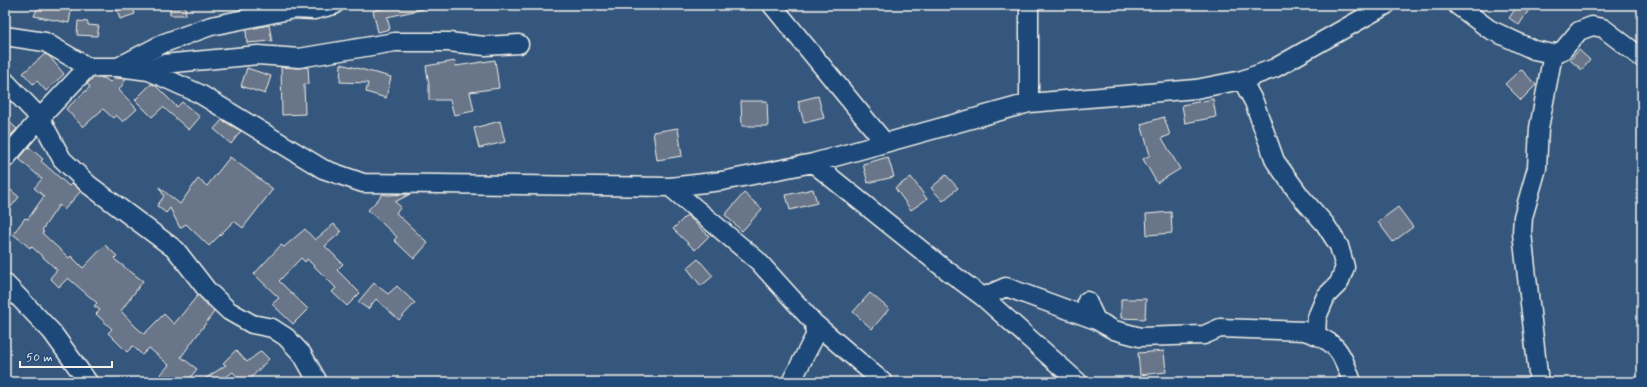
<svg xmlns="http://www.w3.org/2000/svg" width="1647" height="387" viewBox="0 0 1647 387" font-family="Mynerve,sans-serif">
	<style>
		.building { fill: #697588; stroke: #f4f1e8 }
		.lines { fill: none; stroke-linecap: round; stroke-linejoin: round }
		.minor-casing { stroke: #f4f1e8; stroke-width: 21 }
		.minor { stroke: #1f4a7a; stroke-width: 18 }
	</style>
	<rect width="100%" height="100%" fill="#35577e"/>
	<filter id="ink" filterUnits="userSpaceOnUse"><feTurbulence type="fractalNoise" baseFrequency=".025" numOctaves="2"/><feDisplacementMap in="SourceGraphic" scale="8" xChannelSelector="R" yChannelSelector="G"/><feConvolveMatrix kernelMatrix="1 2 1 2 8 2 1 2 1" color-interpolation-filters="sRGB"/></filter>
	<g filter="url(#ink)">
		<path class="building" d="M39 5H72L69 23 34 16Z
			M121 5H132L135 14 120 19 116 7Z
			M170 5H185L186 15H170Z
			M384 5H423L424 9 387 17 390 29 378 32 373 11 385 8Z
			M1518 5H1532L1519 25 1509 18Z
			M78 21 88 22V25L99 26 97 36 77 35Z
			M269 25 272 41 247 43 246 30Z
			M1579 50 1590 60 1582 70 1570 60Z
			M45 54 49 56 64 74 46 91 37 81 33 84 23 73Z
			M495 60 499 88 470 92 474 111 454 115 450 100H429V85L426 66 455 61 456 66Z
			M341 64 391 77 386 98 366 92 368 83 340 82Z
			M281 67 298 68 308 67 309 84H304L305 114 282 115Z
			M247 68 271 76 265 94 241 86Z
			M1521 69 1536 85 1521 100 1505 84Z
			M93 78H104L110 82 114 78 126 79 119 90 137 109 123 122 116 115 113 118 103 109 83 127 66 109 90 87 87 84Z
			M151 84 155 85 177 107 182 102 200 117 189 130 163 107 152 117 135 100Z
			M818 96 824 118 804 123 798 101Z
			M1213 99 1216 117 1185 123 1182 105Z
			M741 101H767L768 126H742Z
			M1164 117 1170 135 1162 138 1180 169 1157 183 1143 159 1150 155 1141 124Z
			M5 118 17 129 5 141Z
			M222 120 241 131 231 144 214 129Z
			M500 121 505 142 479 148 474 128Z
			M678 128 682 156 657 160 653 132Z
			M29 147 43 159 41 161 69 186 72 183 81 191 64 210 59 205 42 230 44 232 42 233 69 258 71 256 83 268 105 245 117 256 114 259 143 281 121 311 136 327 144 334 164 314 174 324 198 295 214 312 181 357 197 369 187 382H166L160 375 169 365 149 348 142 355 133 346 127 352 108 333 112 329 96 314 100 310 94 306 97 303 68 278 59 287 50 278 57 270 31 246 30 248 13 234 25 218 28 219 44 196 34 188 42 179 19 159Z
			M230 157 273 189 243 228 234 221 209 246 186 224 180 228 170 208 166 213 157 206 164 196 159 187 180 204 198 179 207 186Z
			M888 157 894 177 868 183 863 164Z
			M946 175 958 188 943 201 931 188Z
			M911 177 927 199 911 210 895 188Z
			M5 185 19 197 10 208 5 203Z
			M813 189 817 203 790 210 786 195Z
			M744 193 762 209 742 231 725 215Z
			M383 194 387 195 410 194 395 202 401 207 396 213 428 243 414 259 394 240 397 237 368 210Z
			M1398 207 1413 227 1393 242 1378 222Z
			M1171 212 1172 233 1147 235 1146 214Z
			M687 215 709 236 695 250 673 229Z
			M334 224 341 232 325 246 343 264 337 270 360 293 347 306 332 292 336 288 307 259 305 262 301 258 279 281 308 309 293 324 272 304 279 298 254 274 281 245 284 247 305 229 315 240Z
			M698 259 713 276 701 286 687 268Z
			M374 283 388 294 397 286 415 303 399 320 376 299 368 309 358 302Z
			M870 293 889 309 872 329 853 312Z
			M1121 299H1146L1145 319 1121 318Z
			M236 350 247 362 261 351 269 359 247 382H242L233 372 218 382H200L226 365 223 363Z
			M1164 351 1166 372 1140 375 1138 353Z"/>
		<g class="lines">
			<defs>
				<path id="minor" d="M772 5 885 143
					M1029 5V103
					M1457 5 1489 29 1534 50 1553 54 1563 50 1579 31 1592 26 1603 28 1642 58
					M5 36 45 42 88 67H118L149 71 200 94 323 169 363 183 670 187 722 181 813 163 1029 103 1196 89 1242 80 1275 68 1386 5
					M118 67 164 43 211 26 294 9 314 10 334 5
					M149 71 163 64 258 55 299 58 395 42H448L485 46 519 44
					M1242 80 1254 102 1275 161 1301 197 1325 224 1339 246 1345 267 1339 283 1326 296 1317 317 1316 335
					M5 81 40 118 62 159 89 185 176 250 207 290 229 311 252 324 272 328 286 337 302 354 318 382
					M5 159 40 118 88 67
					M813 163 941 266 983 297 1078 382
					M670 187 758 261 814 323 815 336 791 382
					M5 283 52 332 88 382
					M983 297 1006 287 1096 320
					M1087 301 1096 320 1114 330 1140 337 1204 335 1220 328 1304 331C1314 334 1327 339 1335 347 1342 354 1349 373 1352 382
					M814 323 883 382
					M1538 382V374L1522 233 1523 217 1537 168 1539 128 1553 54"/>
			</defs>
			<use href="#minor" class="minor-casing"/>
			<use href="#minor" class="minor"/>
		</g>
	</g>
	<rect width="1647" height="387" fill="none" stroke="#1f4a7a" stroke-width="20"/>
	<rect x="10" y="10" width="1627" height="367" fill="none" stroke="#f4f1e8" stroke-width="1.5" filter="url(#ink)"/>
	<path d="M20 361v6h92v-6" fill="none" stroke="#f4f1e8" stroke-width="2"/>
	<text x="26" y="361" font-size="12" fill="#f4f1e8" stroke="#1f4a7a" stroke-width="3" paint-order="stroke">50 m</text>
</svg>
